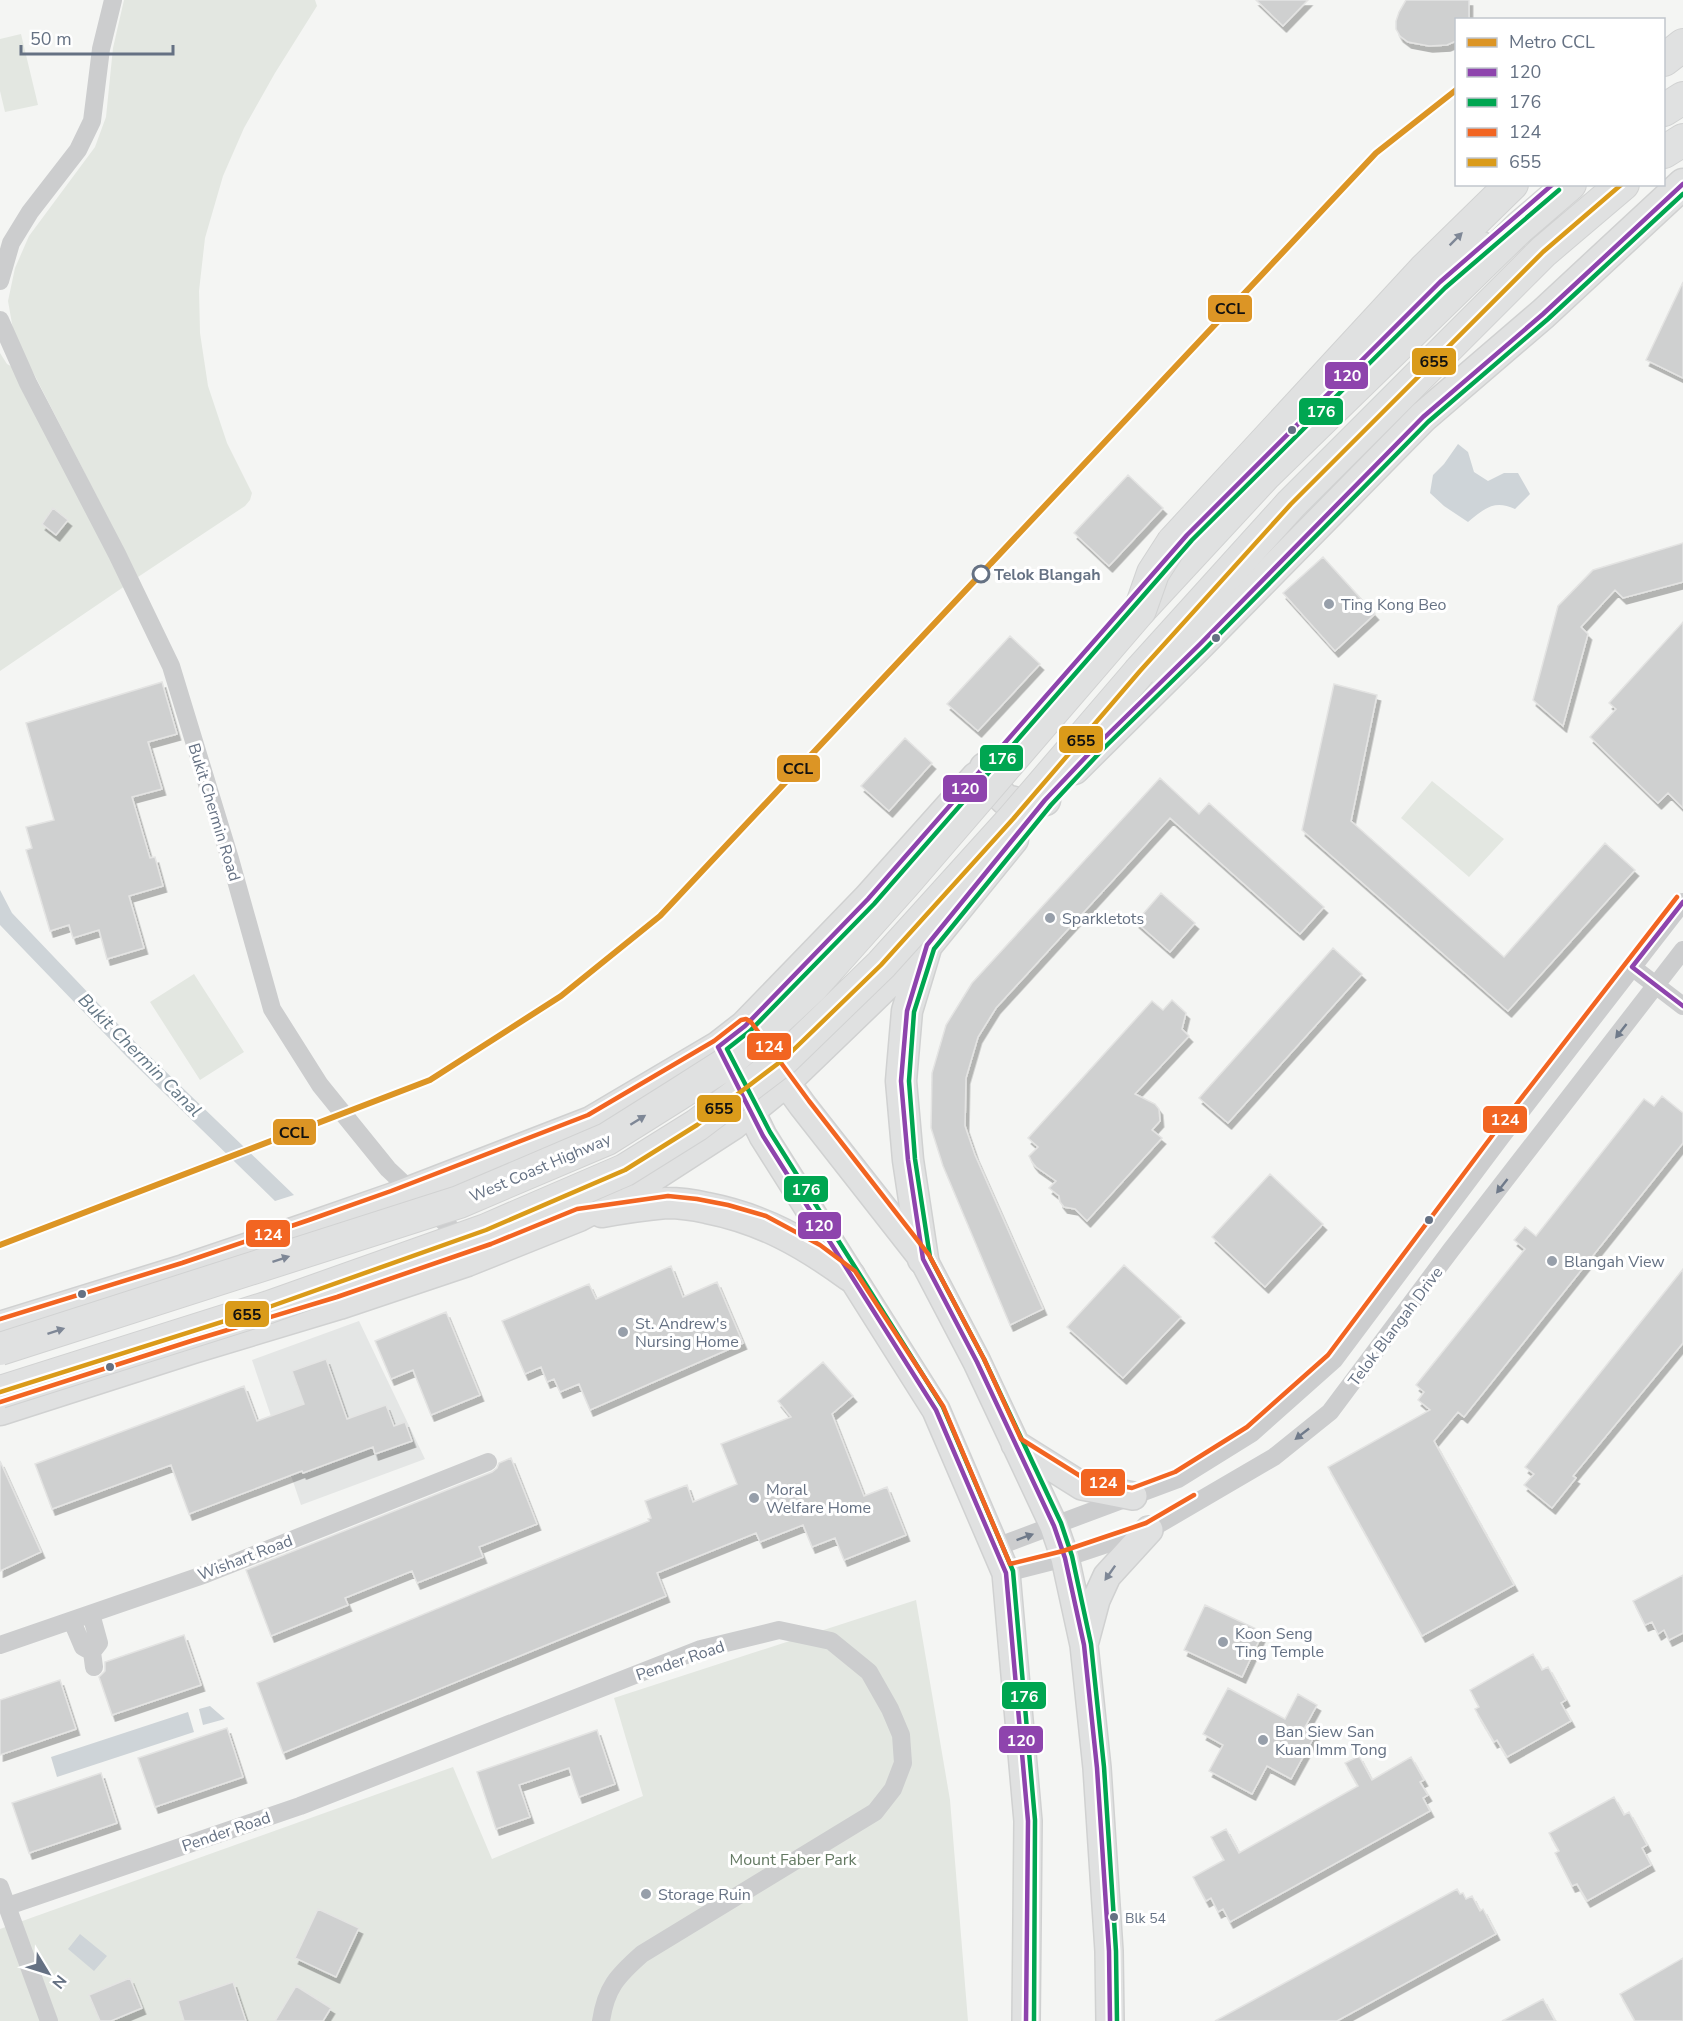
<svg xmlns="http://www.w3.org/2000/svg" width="1683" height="2021" viewBox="0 0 1683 2021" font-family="'Nunito Sans',sans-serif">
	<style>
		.built { fill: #e4e6e5 }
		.green { fill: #e3e7e1 }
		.water { fill: #ced4d8 }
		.building { fill: #cfd0d0; stroke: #e4e4e3; stroke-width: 1.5; filter: url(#shadow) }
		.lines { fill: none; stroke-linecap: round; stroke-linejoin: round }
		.secondary-casing { stroke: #d0d1d1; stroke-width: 30 }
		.primary-casing { stroke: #d0d1d1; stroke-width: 33 }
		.trunk-casing { stroke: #d1d2d2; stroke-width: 34 }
		.minor { stroke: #cccdce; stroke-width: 18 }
		.secondary { stroke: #e0e1e1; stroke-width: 27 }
		.primary { stroke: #e0e1e1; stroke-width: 30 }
		.trunk { stroke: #e0e1e1; stroke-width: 32 }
		.trunk-bridge-casing { stroke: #d1d2d2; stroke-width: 34; stroke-linecap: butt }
		.trunk-bridge { stroke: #e0e1e1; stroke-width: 32 }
		.bus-1-casing { stroke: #fff; stroke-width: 9 }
		.bus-2-casing { stroke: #fff; stroke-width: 9 }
		.bus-3-casing { stroke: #fff; stroke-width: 9 }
		.bus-4-casing { stroke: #fff; stroke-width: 9 }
		.bus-1 { stroke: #8e44ad; stroke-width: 4.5 }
		.bus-2 { stroke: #00a651; stroke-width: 4.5 }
		.bus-3 { stroke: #f26522; stroke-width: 4.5 }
		.bus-4 { stroke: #da9b1a; stroke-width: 4.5 }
		.metro-1-casing { stroke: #fff; stroke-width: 10 }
		.metro-1 { stroke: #dc9525; stroke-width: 6 }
		.oneway { fill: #7e8796 }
		.oneway2 { fill: #6f7a8a }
		.bus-dot { fill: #657183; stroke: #fff; stroke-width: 2 }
		.stop-dot { fill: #fff; stroke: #657183; stroke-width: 3 }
		.poi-dot { fill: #979faa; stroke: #fff; stroke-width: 2 }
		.labels { text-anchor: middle; stroke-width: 6; stroke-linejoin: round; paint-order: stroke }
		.bus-label { font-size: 14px; fill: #657183; stroke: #fff; text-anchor: start }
		.stop-label { font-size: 16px; font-weight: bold; fill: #657183; stroke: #fff; text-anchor: start }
		.poi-label { font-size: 16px; fill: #657183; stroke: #fff; text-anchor: start }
		.street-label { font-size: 16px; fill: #657183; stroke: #fff }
		.park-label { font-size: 16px; fill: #647a63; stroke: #fff }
		.water-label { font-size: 18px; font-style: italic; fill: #657886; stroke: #fff }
		.line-badge { stroke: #fff; stroke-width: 2 }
		.badge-label { font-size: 16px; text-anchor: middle; font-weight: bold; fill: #fff }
		.pale-badge-label { font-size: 16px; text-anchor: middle; font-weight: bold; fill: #111 }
	</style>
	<defs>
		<filter id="shadow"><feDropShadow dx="3.5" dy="6" stdDeviation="0" flood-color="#0004"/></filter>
	</defs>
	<rect width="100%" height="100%" fill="#f4f5f3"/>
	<path class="built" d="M359 1321 425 1459 301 1505 252 1360Z"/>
	<path class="green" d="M124 0H315L317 6 275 73 244 128 223 176 205 238 199 291 200 333 208 386 227 443 252 493 250 500 245 506 138 577 14 335 8 301 15 268 29 236 95 147 106 117 113 48Z
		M21 34 38 105 5 112 0 91V39Z
		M0 353 7 364 16 369 125 586 0 671Z
		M1432 781 1504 839 1469 877 1401 818Z
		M194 974 244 1052 200 1080 150 1002Z
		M916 1600 950 1800 968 2021H0V1929L453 1767 492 1859 643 1796 614 1698Z"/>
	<path class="water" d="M1458 444 1468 452 1474 472 1488 481 1504 473H1518L1530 494 1515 509C1494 499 1484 509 1468 522L1444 506 1430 493 1433 475 1444 464Z
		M0 890 12 913 136 1043 294 1195 275 1201 127 1057 0 925Z
		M210 1706 225 1719 203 1725 199 1709Z
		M188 1712 194 1732 57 1777 51 1757Z
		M80 1934 107 1956 94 1971 68 1949Z"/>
	<path class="building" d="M1256 0H1308L1283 26Z
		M1406 0H1469V20H1456V41L1447 45 1429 46 1408 42 1400 36 1396 29V21L1399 12Z
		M1683 282V378L1646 360Z
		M1128 475 1163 508 1109 566 1074 533Z
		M53 508 68 520 56 535 42 524Z
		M1683 543V582L1623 598 1615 590 1581 627 1588 634 1563 726 1533 700 1558 606 1593 570Z
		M1323 557 1375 614 1335 651 1283 593Z
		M1683 622V808L1668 793 1658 803 1590 737 1616 709 1609 703Z
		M1010 636 1040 664 978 731 947 704Z
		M162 682 177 734 148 742 162 789 132 797 150 858 155 857 163 886 129 896 144 948 107 959 99 930 73 938 69 925 50 931 26 850 32 848 26 827 54 820 26 723Z
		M1334 684 1377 695 1351 821 1504 957 1605 843 1635 870 1508 1011 1302 830Z
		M905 738 932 763 889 811 861 786Z
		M1160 778 1199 814 1209 803 1324 907 1300 934 1170 818 996 1008 978 1037 966 1078 965 1126 975 1155 1043 1309 1010 1325 943 1166 931 1128 932 1073 946 1025 972 983Z
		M1161 893 1195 923 1170 952 1136 922Z
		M1333 948 1362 974 1228 1123 1199 1098Z
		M1172 1000 1186 1013 1182 1029 1189 1036 1135 1094 1155 1104 1159 1109 1160 1121 1152 1130 1162 1138 1087 1221 1075 1209 1064 1207 1060 1202 1059 1196 1049 1188 1056 1181 1036 1167 1032 1162 1029 1156 1038 1147 1028 1138 1152 1001 1163 1010Z
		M1662 1096 1683 1113V1143L1464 1417 1458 1412 1434 1441 1514 1585 1422 1636 1328 1467 1430 1410 1418 1400 1424 1392 1416 1385 1525 1249 1514 1240 1525 1227 1536 1236 1644 1099 1654 1106Z
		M1270 1174 1323 1224 1265 1287 1212 1237Z
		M1124 1265 1181 1317 1123 1378 1067 1327Z
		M671 1266 683 1297 717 1282 743 1343 590 1410 579 1384 560 1392 554 1379 547 1382 541 1367 525 1374 502 1321 589 1284 596 1299Z
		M1683 1269V1343L1573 1476 1576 1478 1552 1508 1524 1485 1534 1474 1525 1467Z
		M446 1312 480 1395 431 1415 413 1370 391 1379 375 1341Z
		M326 1359 347 1419 386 1405 394 1426 405 1422 412 1441 375 1454 373 1447 303 1473 302 1471 189 1514 171 1465 52 1509 35 1464 244 1386 257 1421 304 1404 292 1371Z
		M823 1362 853 1396 832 1414 864 1496 887 1487 906 1535 844 1560 835 1538 812 1547 803 1525 760 1542 756 1533 657 1573 666 1596 283 1753 257 1683 649 1521 648 1519 651 1518 645 1501 687 1485 693 1502 737 1484 721 1444 791 1417 778 1401Z
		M511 1458 537 1524 479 1547 483 1557 417 1583 412 1571 345 1598 348 1605 271 1636 246 1570 492 1472 497 1468 499 1463Z
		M0 1461 41 1552 0 1571Z
		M1683 1575V1633L1669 1640 1664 1630 1658 1634 1652 1622 1645 1625 1633 1601Z
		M1205 1605 1263 1632 1242 1677 1184 1650Z
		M184 1635 201 1685 112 1715 99 1677 105 1671V1662Z
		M1533 1654 1542 1670 1548 1667 1566 1700 1561 1703 1571 1721 1507 1757 1497 1740 1494 1742 1480 1718 1475 1709 1479 1707 1470 1690Z
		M60 1680 76 1729 0 1755V1700Z
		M1228 1688 1285 1719 1298 1694 1317 1705 1304 1729 1315 1735 1291 1779 1267 1766 1252 1794 1209 1771 1223 1745 1203 1734Z
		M227 1728 243 1777 155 1807 138 1758Z
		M597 1730 615 1784 579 1797 569 1768 519 1785 530 1817 496 1829 477 1772Z
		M1359 1756 1372 1780 1411 1757 1424 1780 1420 1782 1428 1795 1423 1798 1430 1811 1230 1922 1223 1909 1218 1912 1211 1898 1206 1901 1193 1877 1224 1860 1211 1837 1226 1829 1239 1853 1358 1786 1345 1763Z
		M101 1773 117 1823 29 1853 12 1803Z
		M1614 1797 1624 1815 1629 1812 1647 1845 1642 1848 1651 1865 1587 1901 1577 1884 1572 1886 1555 1853 1559 1851 1549 1833Z
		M1457 1889 1460 1894 1463 1893 1466 1899 1472 1896 1480 1911 1483 1909 1496 1934 1337 2021H1215Z
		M318 1909 359 1928 336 1977 295 1958Z
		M1683 1958V2021H1635L1620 1994Z
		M130 1978 142 2008 111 2021H100L89 1995Z
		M233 1982 246 2021H184L178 2001Z
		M296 1986 331 2008 323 2021H275Z
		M1543 1999 1555 2021H1502Z"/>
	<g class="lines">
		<defs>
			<path id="secondary" d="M745 1026 803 1106 923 1259 977 1362 1054 1526 1065 1558 1084 1645 1097 1768 1109 1951 1110 2021
				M741 1091 763 1136 936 1410 1006 1573 1028 1821 1026 2021
				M1015 1444 1082 1486 1133 1496
				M1085 1641 1096 1600 1107 1576 1149 1530"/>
			<path id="primary" d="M1352 369 1440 282 1481 247
				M985 768 991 786 1006 800 1026 805 1045 800
				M1074 769 1200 644 1423 417 1543 314 1683 184
				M602 1212C623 1208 645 1205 666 1203 679 1203 694 1205 707 1208 763 1219 805 1243 850 1276
				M923 1259 908 1160 901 1081 907 1011 926 948
				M0 1327 184 1270 311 1227 394 1198 591 1122 718 1047 745 1026 868 899 977 777
				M0 1410 193 1348 339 1304 467 1261 579 1216 647 1180 732 1125 785 1082 927 945 1013 839"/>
			<path id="trunk" d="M1664 60 1683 45
				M1664 110 1683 98
				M1664 152 1683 140
				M1173 542 1424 270 1512 184
				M1140 610 1266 474 1520 227 1570 184
				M1140 671 1291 504 1543 252 1623 184"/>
		</defs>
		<use href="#secondary" class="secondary-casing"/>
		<use href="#primary" class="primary-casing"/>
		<use href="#trunk" class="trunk-casing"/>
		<path class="minor" d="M0 281 11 243 30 212 78 150 92 121 101 49 113 0
			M0 320 28 383 117 554 171 666 230 859 272 1009 320 1085 388 1169 458 1235 468 1241
			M1632 967 1683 1006
			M996 1547 1178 1479 1252 1433 1334 1360 1501 1137 1683 902
			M1006 1573 1065 1558 1149 1530 1274 1457 1330 1412 1451 1250 1683 950
			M91 1614 99 1643 92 1652 94 1667
			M72 1621 83 1647 92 1652
			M0 1645 206 1574 488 1462
			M0 1887 49 2021
			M8 1906 300 1806 701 1649 779 1630 831 1641 869 1672 890 1709 901 1735 903 1763 893 1789 875 1812 642 1954C617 1976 606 1988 601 2021"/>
		<use href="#secondary" class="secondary"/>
		<use href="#primary" class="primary"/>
		<use href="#trunk" class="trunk"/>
		<defs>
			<path id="trunk-bridge" d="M0 1349 459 1202 607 1139 677 1095 724 1065 767 1029 812 987 905 883 1140 610 1153 573 1173 542
				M0 1392 269 1307 486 1230 625 1170 697 1125 784 1059 881 965 1013 819 1140 671"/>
		</defs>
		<use href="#trunk-bridge" class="trunk-bridge-casing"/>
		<use href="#trunk-bridge" class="trunk-bridge"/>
		<defs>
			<path id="bus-1" d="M1683 902 1632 967 1683 1006
				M1026 2021 1028 1821 1006 1573 936 1410 763 1136 718 1047 745 1026 868 899 1187 535 1440 282 1553 184
				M1110 2021 1109 1951 1097 1768 1084 1645 1065 1558 1054 1526 977 1362 923 1259 908 1160 901 1081 907 1011 927 945 1045 800 1099 743 1200 644 1423 417 1543 314 1683 184"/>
			<path id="bus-2" d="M1034 2021 1035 1820 1013 1571 943 1407 770 1132 727 1049 750 1031 874 904 1192 540 1445 288 1559 190
				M1117 2021 1116 1951 1104 1767 1091 1644 1072 1556 1061 1523 984 1359 930 1257 915 1159 909 1081 914 1012 934 949 1051 805 1104 748 1205 649 1428 422 1548 319 1683 194"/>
			<path id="bus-3" d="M0 1319 182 1263 309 1220 391 1191 588 1115 714 1041 741 1020 746 1019 751 1022 809 1101 929 1255 984 1359 1021 1439 1085 1479 1132 1488 1175 1472 1247 1427 1328 1355 1495 1132 1677 897
				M0 1402 191 1341 337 1297 491 1244 577 1209 668 1196 697 1199 728 1205 766 1216 820 1245 855 1271 943 1406 1010 1564 1063 1551 1146 1523 1194 1495"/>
			<path id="bus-4" d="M0 1392 269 1307 486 1230 625 1170 697 1125 784 1059 881 965 1013 819 1140 671 1291 504 1543 252 1622 184"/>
		</defs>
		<use href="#bus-1" class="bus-1-casing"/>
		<use href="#bus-2" class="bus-2-casing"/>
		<use href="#bus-3" class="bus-3-casing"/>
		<use href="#bus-4" class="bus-4-casing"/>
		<use href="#bus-1" class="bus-1"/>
		<use href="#bus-2" class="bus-2"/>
		<use href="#bus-3" class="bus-3"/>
		<use href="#bus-4" class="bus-4"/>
		<defs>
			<path id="metro-1" d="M0 1245 430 1080 561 996 660 916 1376 153 1456 90"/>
		</defs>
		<use href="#metro-1" class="metro-1-casing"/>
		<use href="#metro-1" class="metro-1"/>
	</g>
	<defs><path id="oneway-solid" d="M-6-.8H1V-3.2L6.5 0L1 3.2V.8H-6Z" transform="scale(1.5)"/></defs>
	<g class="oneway">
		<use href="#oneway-solid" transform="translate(1456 239) rotate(-45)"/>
		<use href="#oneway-solid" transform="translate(638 1120) rotate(-32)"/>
		<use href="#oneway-solid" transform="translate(281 1259) rotate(-18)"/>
		<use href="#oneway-solid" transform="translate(56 1331) rotate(-18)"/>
		<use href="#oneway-solid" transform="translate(1110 1573) rotate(125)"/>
	</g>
	<g class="oneway2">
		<use href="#oneway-solid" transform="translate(1621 1031) rotate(128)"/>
		<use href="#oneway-solid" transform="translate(1502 1186) rotate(128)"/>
		<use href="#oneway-solid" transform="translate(1302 1434) rotate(142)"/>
		<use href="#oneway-solid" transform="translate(1025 1537) rotate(-20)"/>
	</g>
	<g class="bus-dot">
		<circle cx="1292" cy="430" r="5"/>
		<circle cx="1216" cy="638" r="5"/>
		<circle cx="1429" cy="1220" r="5"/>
		<circle cx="82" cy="1294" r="5"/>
		<circle cx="110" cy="1367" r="5"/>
		<circle cx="1114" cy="1917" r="5"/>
	</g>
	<circle class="stop-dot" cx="981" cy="574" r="8"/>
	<g class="poi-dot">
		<circle cx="1329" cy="604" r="6"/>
		<circle cx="1050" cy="918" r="6"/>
		<circle cx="1552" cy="1261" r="6"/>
		<circle cx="623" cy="1332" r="6"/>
		<circle cx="754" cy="1498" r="6"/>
		<circle cx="1223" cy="1642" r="6"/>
		<circle cx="1263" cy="1740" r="6"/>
		<circle cx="646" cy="1894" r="6"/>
	</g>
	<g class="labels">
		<g class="bus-label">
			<text x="1125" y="1923">Blk 54</text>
		</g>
		<g class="stop-label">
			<text x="994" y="580">Telok Blangah</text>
		</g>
		<g class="poi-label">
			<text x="1341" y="610">Ting Kong Beo</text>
			<text x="1062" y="924">Sparkletots</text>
			<text x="1564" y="1267">Blangah View</text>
			<text x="635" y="1329">St. Andrew's<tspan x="635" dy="18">Nursing Home</tspan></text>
			<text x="766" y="1495">Moral<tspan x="766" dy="18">Welfare Home</tspan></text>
			<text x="1235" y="1639">Koon Seng<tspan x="1235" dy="18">Ting Temple</tspan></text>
			<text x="1275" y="1737">Ban Siew San<tspan x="1275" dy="18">Kuan Imm Tong</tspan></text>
			<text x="658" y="1900">Storage Ruin</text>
		</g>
		<g class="street-label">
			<text transform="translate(215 812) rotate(73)" y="6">Bukit Chermin Road</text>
			<text transform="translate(540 1167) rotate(-23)" y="6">West Coast Highway</text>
			<text transform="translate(1395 1326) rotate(-53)" y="6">Telok Blangah Drive</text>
			<text transform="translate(245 1557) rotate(-21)" y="6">Wishart Road</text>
			<text transform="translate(680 1660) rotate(-19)" y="6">Pender Road</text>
			<text transform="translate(226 1831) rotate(-19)" y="6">Pender Road</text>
		</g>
		<g class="park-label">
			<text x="793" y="1865">Mount Faber Park</text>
		</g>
		<g class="water-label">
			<text transform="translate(140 1055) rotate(45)" y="6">Bukit Chermin Canal</text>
		</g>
	</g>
	<g class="line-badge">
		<rect x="1207" y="294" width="46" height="29" rx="6" fill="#dc9525"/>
		<rect x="1411" y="347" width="46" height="29" rx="6" fill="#da9b1a"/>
		<rect x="1324" y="361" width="45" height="29" rx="6" fill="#8e44ad"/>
		<rect x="1298" y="397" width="46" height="29" rx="6" fill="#00a651"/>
		<rect x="1058" y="725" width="46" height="29" rx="6" fill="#da9b1a"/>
		<rect x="979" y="744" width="45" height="28" rx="6" fill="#00a651"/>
		<rect x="776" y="754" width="45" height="29" rx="6" fill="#dc9525"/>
		<rect x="942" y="774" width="46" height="29" rx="6" fill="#8e44ad"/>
		<rect x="746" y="1032" width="46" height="29" rx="6" fill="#f26522"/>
		<rect x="696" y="1094" width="46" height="29" rx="6" fill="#da9b1a"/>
		<rect x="1482" y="1105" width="46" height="29" rx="6" fill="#f26522"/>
		<rect x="272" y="1118" width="45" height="28" rx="6" fill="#dc9525"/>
		<rect x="783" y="1175" width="46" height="28" rx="6" fill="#00a651"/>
		<rect x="797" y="1211" width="45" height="29" rx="6" fill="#8e44ad"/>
		<rect x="245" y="1219" width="46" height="29" rx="6" fill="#f26522"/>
		<rect x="224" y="1300" width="46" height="28" rx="6" fill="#da9b1a"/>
		<rect x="1080" y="1468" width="46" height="29" rx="6" fill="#f26522"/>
		<rect x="1001" y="1681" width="46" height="29" rx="6" fill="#00a651"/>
		<rect x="998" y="1725" width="46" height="29" rx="6" fill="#8e44ad"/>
	</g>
	<g class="badge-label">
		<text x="1347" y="381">120</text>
		<text x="1321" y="417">176</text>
		<text x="1002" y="764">176</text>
		<text x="965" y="794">120</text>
		<text x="769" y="1052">124</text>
		<text x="1505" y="1125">124</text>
		<text x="806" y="1195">176</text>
		<text x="819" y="1231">120</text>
		<text x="268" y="1240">124</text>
		<text x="1103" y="1488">124</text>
		<text x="1024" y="1702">176</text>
		<text x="1021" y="1746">120</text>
	</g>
	<g class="pale-badge-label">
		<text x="1230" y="314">CCL</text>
		<text x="1434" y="367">655</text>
		<text x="1081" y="746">655</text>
		<text x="798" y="774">CCL</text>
		<text x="719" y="1114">655</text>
		<text x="294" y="1138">CCL</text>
		<text x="247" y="1320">655</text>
	</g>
	<rect x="1455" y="18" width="210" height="168" fill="#ffffff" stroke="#c1c6cd" stroke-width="1.5"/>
	<rect x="1467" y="38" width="30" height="9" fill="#dc9525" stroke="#c1c6cd" stroke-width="1.5"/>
	<text x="1509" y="48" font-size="18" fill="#657183">Metro CCL</text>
	<rect x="1467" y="68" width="30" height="9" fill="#8e44ad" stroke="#c1c6cd" stroke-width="1.5"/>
	<text x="1509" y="78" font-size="18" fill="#657183">120</text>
	<rect x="1467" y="98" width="30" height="9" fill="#00a651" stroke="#c1c6cd" stroke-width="1.5"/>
	<text x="1509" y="108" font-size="18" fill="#657183">176</text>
	<rect x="1467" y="128" width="30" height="9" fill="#f26522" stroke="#c1c6cd" stroke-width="1.5"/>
	<text x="1509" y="138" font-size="18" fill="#657183">124</text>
	<rect x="1467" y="158" width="30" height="9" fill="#da9b1a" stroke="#c1c6cd" stroke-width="1.5"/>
	<text x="1509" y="168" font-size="18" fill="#657183">655</text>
	<g transform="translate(48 1973) rotate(128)" stroke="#ffffff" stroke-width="4.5" paint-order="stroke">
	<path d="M0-4.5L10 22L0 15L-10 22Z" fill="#657183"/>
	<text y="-9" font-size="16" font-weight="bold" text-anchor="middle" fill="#657183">N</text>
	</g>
	<path d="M21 45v9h152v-9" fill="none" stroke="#657183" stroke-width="3"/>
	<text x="30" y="45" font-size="18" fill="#657183" stroke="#ffffff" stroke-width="4.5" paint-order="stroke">50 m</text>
</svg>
